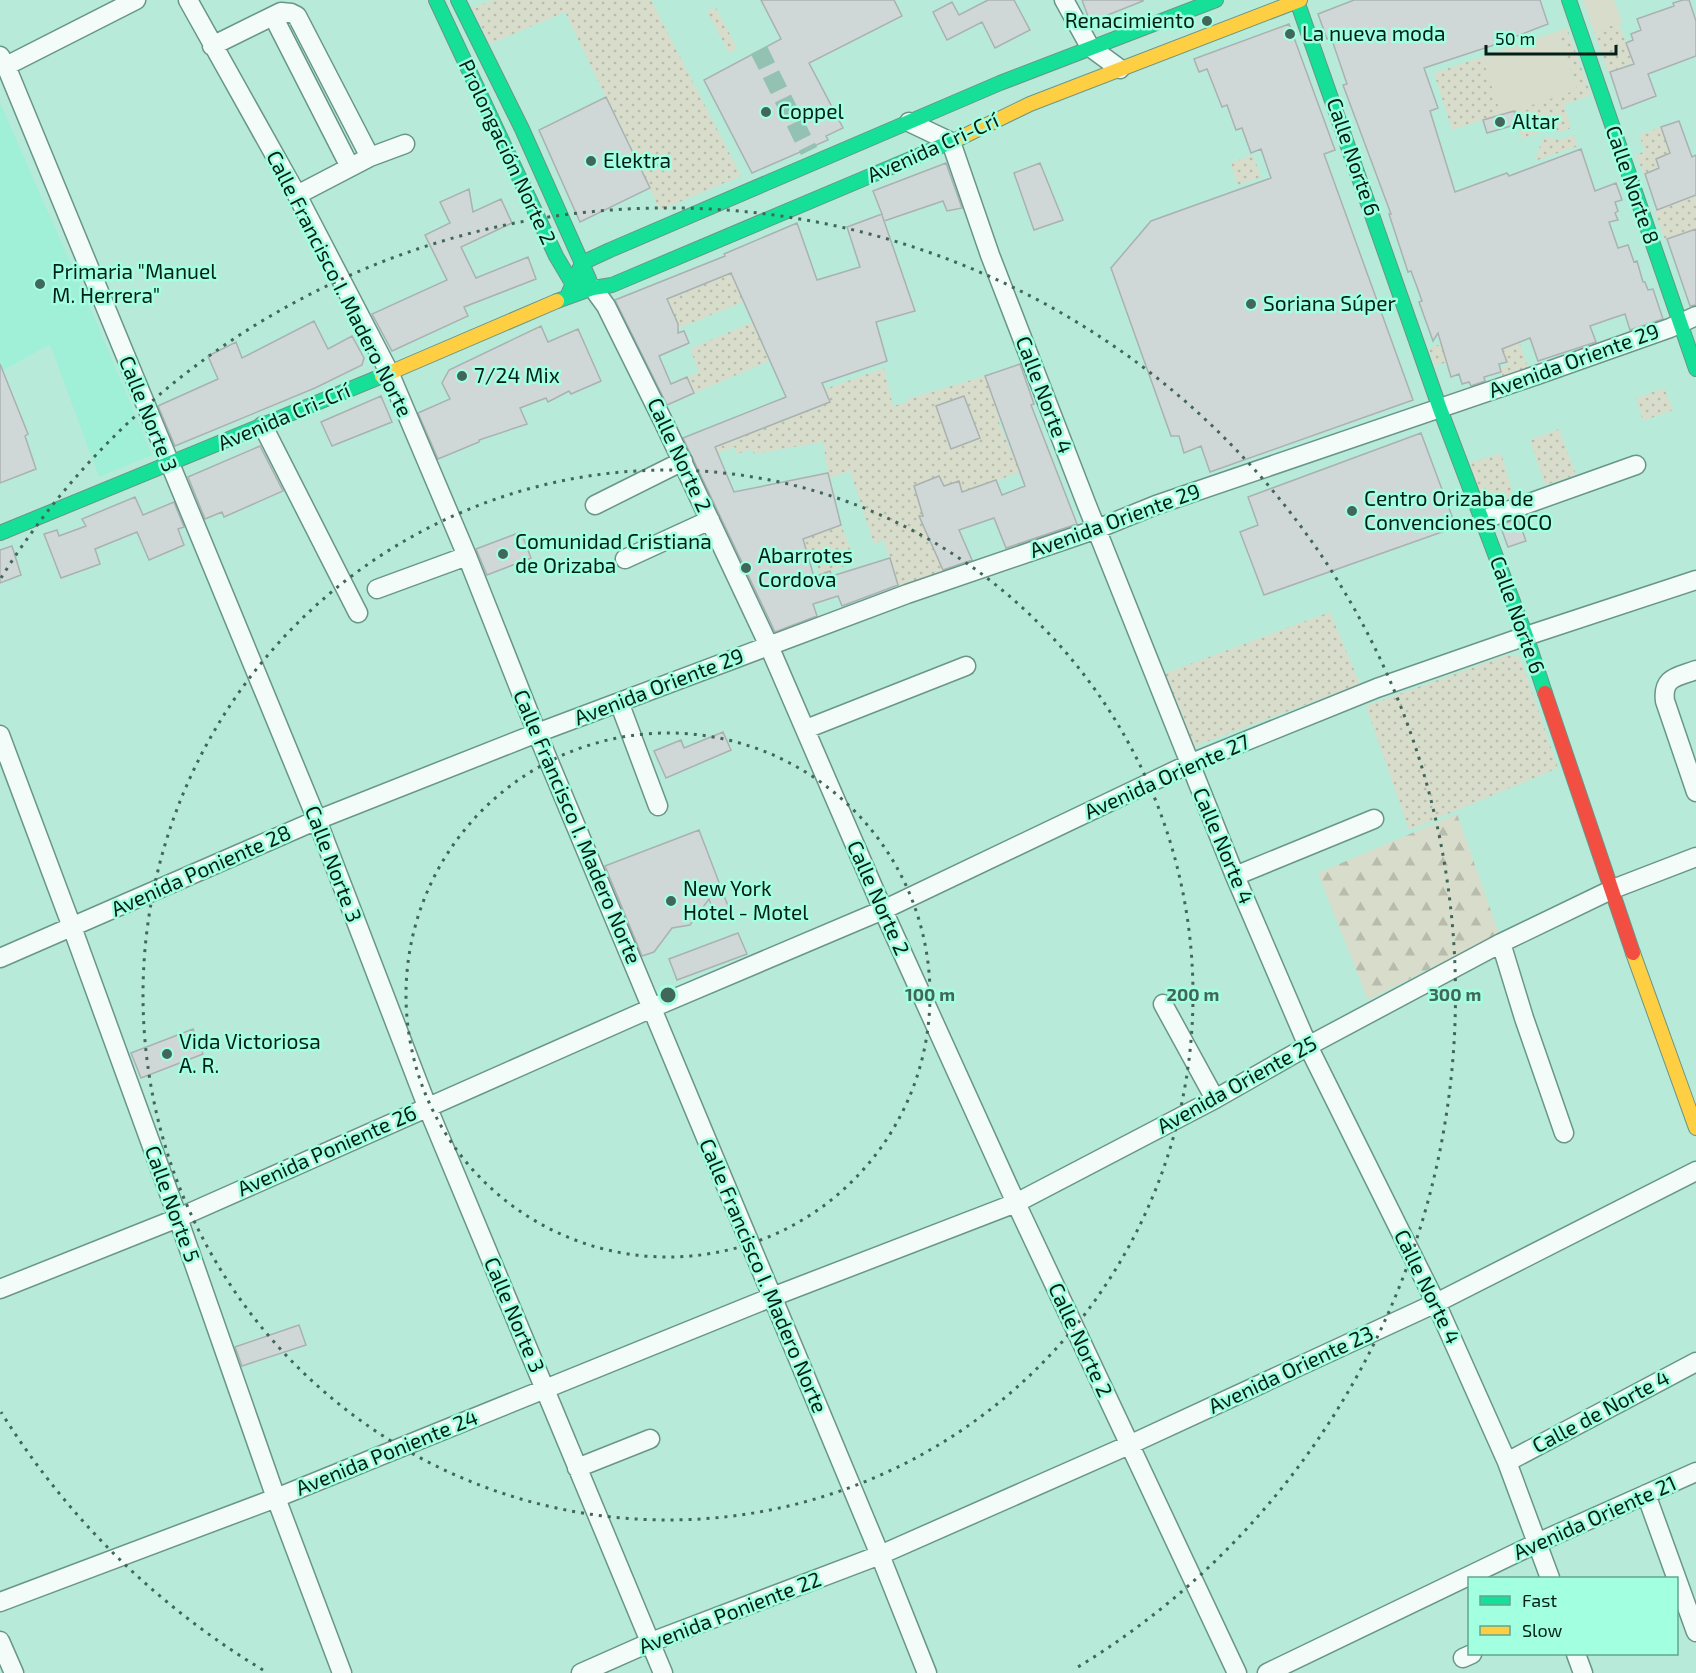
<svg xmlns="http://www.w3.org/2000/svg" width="1696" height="1673" viewBox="0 0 1696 1673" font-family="'Exo 2',sans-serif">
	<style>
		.built { fill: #9ff0d6 }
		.grass { fill: url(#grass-dots) }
		.forest { fill: url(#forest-firs) }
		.garden { fill: #d8dcca }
		.building { fill: #d0d8d7; stroke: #a9b2b1; stroke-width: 1.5 }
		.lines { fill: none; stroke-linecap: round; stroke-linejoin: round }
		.street-tunnel { stroke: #93c2b2; stroke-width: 18; stroke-dasharray: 18 9; stroke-linecap: butt }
		.street-casing { stroke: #689689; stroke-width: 21 }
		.fast-casing { stroke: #689689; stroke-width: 16 }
		.slow-casing { stroke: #689689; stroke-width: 16 }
		.jam-casing { stroke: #689689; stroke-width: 16 }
		.street { stroke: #f4fcf9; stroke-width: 18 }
		.fast { stroke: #16e098; stroke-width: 14 }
		.slow { stroke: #ffcf43; stroke-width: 14 }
		.jam { stroke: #f24e42; stroke-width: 14 }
		.ring { fill: none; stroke: #41675b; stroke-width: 3; stroke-dasharray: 3 6 }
		.poi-dot { fill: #41675b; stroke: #a2ffe0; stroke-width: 2 }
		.labels { text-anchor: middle; stroke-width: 5; stroke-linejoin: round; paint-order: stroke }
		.poi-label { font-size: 21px; fill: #022017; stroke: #a2ffe0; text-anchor: start }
		.street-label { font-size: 21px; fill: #022017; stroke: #a2ffe0 }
		.centre { fill: #41675b; stroke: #a2ffe0; stroke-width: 3 }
		.ring-label { font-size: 18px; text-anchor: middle; font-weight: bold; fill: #41675b; stroke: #a2ffe0; stroke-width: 5; stroke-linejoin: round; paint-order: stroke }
	</style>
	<defs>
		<pattern id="grass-dots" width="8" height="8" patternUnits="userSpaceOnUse" patternTransform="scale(1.5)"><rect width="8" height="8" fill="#d8dcca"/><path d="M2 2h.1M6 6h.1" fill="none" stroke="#b8bcad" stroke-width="1.8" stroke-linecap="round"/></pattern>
		<pattern id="forest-firs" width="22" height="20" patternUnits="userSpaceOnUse" patternTransform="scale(1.5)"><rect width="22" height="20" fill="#d8dcca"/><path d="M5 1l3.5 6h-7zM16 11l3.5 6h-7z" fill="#b8bcad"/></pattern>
	</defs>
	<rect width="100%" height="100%" fill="#b7ead9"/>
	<path class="built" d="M0 103 95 319 152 455 99 477 50 344 0 372Z"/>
	<path class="grass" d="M493 0H651L741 176 660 210 565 12 490 44 472 8Z
		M716 8 737 48 729 53 707 11Z
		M1619 23 1633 63 1608 72 1594 32Z
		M1567 28 1591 95 1564 105 1571 128 1558 133 1548 130 1522 139 1514 111 1575 90 1576 87 1558 31Z
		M1482 57 1502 114 1452 130 1434 73Z
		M1661 127 1670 153 1656 159 1659 168 1644 174 1636 155 1645 151 1639 135Z
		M1574 135 1578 146 1535 161 1542 139 1548 137 1559 140Z
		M1253 155 1261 177 1238 185 1230 163Z
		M1667 183 1692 196 1696 195V229L1665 240 1654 211 1674 203Z
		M732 272 743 302 679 328 667 299Z
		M752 322 769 361 694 393 687 377 699 372 690 349Z
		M1518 338 1528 368 1503 377 1500 369 1508 365 1500 343Z
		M1441 344 1443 352 1448 351 1450 361 1435 366 1429 348Z
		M884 368 893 406 907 402V399L985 376 1000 416 1034 404 1032 407 998 420 1010 449 1044 437 1053 459 963 494 959 482 944 486 939 477 914 486 923 516 919 517 944 572 899 588 884 540 874 544 850 471 829 478 823 442 754 454 752 449 737 454 735 447 714 454 696 455 829 402 825 389Z
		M1664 388 1673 410 1643 421 1636 398Z
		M1559 429 1576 475 1545 485 1530 440Z
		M1501 453 1515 501 1485 508 1470 463Z
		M841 525 856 562 820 575 815 559 822 556 819 550 786 561 780 546Z
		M1330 612 1360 684 1190 748 1163 674Z
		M1507 655 1520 657 1558 768 1409 830 1366 706Z"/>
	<path class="forest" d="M1457 814 1499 934 1368 1000 1318 873Z"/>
	<path class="garden" d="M1583 0H1614L1622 22 1594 32Z
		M1558 31 1576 87 1574 91 1501 115 1482 57Z"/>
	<path class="building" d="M761 0H894L902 16 809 63 843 128 826 136 828 140 752 173 704 80 781 39Z
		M988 0H1014L1030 30 995 48 982 22 947 40 933 12 952 2 959 15Z
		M1082 0H1143V1L1090 22Z
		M1354 0H1540L1548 24 1491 46 1424 68 1438 108 1430 111 1455 192 1507 173 1509 176 1581 149 1595 191 1616 183 1622 200 1615 202 1618 211 1615 213 1618 220 1609 222 1618 248 1628 245 1634 262 1637 261 1643 282H1645L1648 290 1653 289 1663 319 1630 330 1625 314 1610 319 1590 326 1596 342 1538 361 1530 338 1502 349 1507 362 1499 364 1501 372 1484 377 1485 381 1471 386 1469 382 1462 384 1459 374 1451 377 1438 333 1433 341 1419 302 1422 301 1417 287 1411 271 1408 272 1389 214H1391L1343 85 1347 84 1331 37 1327 39 1318 14Z
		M1683 0H1689L1696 21V56L1648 74 1656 96 1622 109 1610 72 1634 64 1626 43 1633 40 1631 34 1641 30 1637 19 1674 6 1673 3Z
		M1289 24 1335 150 1324 154 1413 400 1210 472 1201 446 1184 453 1179 436H1171L1111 268 1151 221 1271 178 1261 149 1251 153 1242 128 1236 130 1227 105 1222 107 1207 69 1199 72 1194 59Z
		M606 97 650 188 580 222 539 130Z
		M1514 111 1518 124 1487 133 1483 120Z
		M1679 121 1692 157 1696 155V195L1657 210 1645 174 1659 168 1656 159 1670 153 1661 127Z
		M946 163 962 208 947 211 943 201 884 221 882 215 915 311 876 322 887 361 822 383 830 402 715 447 734 492 828 473 841 525 803 539 814 577 830 571 832 576 890 558 898 585 842 606 838 596 813 604 817 616 775 632 683 438 786 397 731 273 667 299 678 324V333L684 331 689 343 659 356 671 384 687 377 694 393 667 405 615 300 725 256 724 254 797 223 817 280 860 267 847 227 882 214 873 191Z
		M1040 163 1063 220 1034 230 1014 173Z
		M469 189 473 212 501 199 512 223 461 247 476 278 528 257 536 279 464 307 468 316 392 351 372 314 447 280 425 235 450 223 440 202Z
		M1696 229V305L1690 306 1667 239Z
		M314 321 328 349 352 336 364 358 362 365 315 388 175 446 158 406 218 379 208 356 236 342 242 358Z
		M541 326 548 342 578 329 601 381 571 394 569 391 548 402 546 398 520 408 527 424 479 440V442L438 459 418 413 450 399 442 383 449 370Z
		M0 364 28 434 25 436 36 469 0 483Z
		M1020 364 1034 404 1031 405 1077 524 1006 548 994 518 959 530 972 560 943 570 919 516H923L914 486 939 476 944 486 959 481 962 492 996 480 1002 495 1025 486 985 376Z
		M381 396 392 422 332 446 321 422Z
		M964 396 980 438 951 449 936 406Z
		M1421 433 1456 527 1264 595 1240 532 1258 525 1248 497Z
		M260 446 283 491 224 517 222 512 205 519 188 477Z
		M135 497 143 515 174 502 184 527 178 529 184 545 149 560 137 532 95 549 100 564 61 578 44 534 57 530 59 536 86 526 82 519Z
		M1518 519 1526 541 1508 547 1500 525Z
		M521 532 531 558 487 575 476 549Z
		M12 546 21 575 0 583V550Z
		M723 732 731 750 666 778 654 751 681 740 684 748Z
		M699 830 733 919 717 921 709 899 690 925 672 928 654 952 642 956 605 866Z
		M738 933 747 954 677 980 669 959Z
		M193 1029 203 1054 141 1078 131 1053Z
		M299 1325 306 1345 242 1366 235 1347Z"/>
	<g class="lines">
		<path class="street-tunnel" d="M759 50 809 151"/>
		<defs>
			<path id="street" d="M188 0 297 195 389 372 467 556 537 733 880 1555 927 1673
				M1064 0 1090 47 1120 69
				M273 16 350 167
				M212 46 281 12 291 13 297 16 370 157 297 195
				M0 56 6 66 317 820 427 1106 663 1673
				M6 66 136 0
				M909 122 951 142 990 255 1086 503 1235 876 1308 1046 1436 1303 1507 1462 1550 1578
				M370 157 405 144
				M593 288 606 306 664 423 769 646 883 910 1016 1203 1237 1673
				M263 426 358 613
				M595 505 683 461
				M1482 520 1636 465
				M625 559 710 520
				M377 589 467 556
				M1696 670C1677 677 1662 677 1665 701L1696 792
				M619 702 658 806
				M806 729 966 666
				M0 735 72 927 178 1218 276 1498 342 1673
				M1235 876 1374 819
				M1501 943 1524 1018 1564 1133
				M0 958 317 820 537 733 907 594 1097 529 1156 505 1537 375 1670 328 1696 316
				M1163 1004 1215 1099
				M0 1289 178 1218 652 1008 883 910 1189 764 1377 688 1526 636 1696 580
				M1507 1462 1696 1362
				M577 1468 650 1439
				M1646 1494 1696 1632
				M0 1602 276 1498 772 1297 1016 1203 1215 1099 1308 1046 1501 943 1613 889 1696 857
				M0 1641 14 1673
				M1576 1654 1583 1673
				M1463 1658 1472 1654
				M581 1673 651 1642 880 1555 1129 1445 1436 1303 1696 1171
				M1267 1673 1537 1543 1696 1472"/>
			<path id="fast" d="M436 0 556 256 572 283 584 285
				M458 0 522 129 589 279
				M1569 0 1696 369
				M1297 1 1440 409 1526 636 1545 693
				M567 297 582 263 610 250 1000 83 1216 0
				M557 301 593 288 612 285 960 138
				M0 533 382 376"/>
			<path id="slow" d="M960 138 1030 104 1300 0
				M382 376 557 301
				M1633 953 1696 1128"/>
			<path id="jam" d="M1545 693 1633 953"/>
		</defs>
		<use href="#street" class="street-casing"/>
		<use href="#fast" class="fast-casing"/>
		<use href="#slow" class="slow-casing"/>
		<use href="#jam" class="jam-casing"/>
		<use href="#street" class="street"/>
		<use href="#fast" class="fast"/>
		<use href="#slow" class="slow"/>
		<use href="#jam" class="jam"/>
	</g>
	<g class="ring">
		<circle cx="668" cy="995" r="262"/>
		<circle cx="668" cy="995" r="525"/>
		<path d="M263 1670A787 787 0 0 1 1 1412M1 578A787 787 0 1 1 1073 1670"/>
	</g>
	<g class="poi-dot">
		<circle cx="1207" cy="21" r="6"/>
		<circle cx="1290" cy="34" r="6"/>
		<circle cx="766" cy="112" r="6"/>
		<circle cx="1500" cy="122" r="6"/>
		<circle cx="591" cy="161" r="6"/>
		<circle cx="40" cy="284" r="6"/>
		<circle cx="1251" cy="304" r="6"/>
		<circle cx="462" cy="376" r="6"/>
		<circle cx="1352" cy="511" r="6"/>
		<circle cx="503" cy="554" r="6"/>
		<circle cx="746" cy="568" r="6"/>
		<circle cx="671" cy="901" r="6"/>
		<circle cx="167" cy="1054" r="6"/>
	</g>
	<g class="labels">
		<g class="poi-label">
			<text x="1195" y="28" text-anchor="end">Renacimiento</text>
			<text x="1302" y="41">La nueva moda</text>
			<text x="778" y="119">Coppel</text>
			<text x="1512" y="129">Altar</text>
			<text x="603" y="168">Elektra</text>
			<text x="52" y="279">Primaria "Manuel<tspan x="52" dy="24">M. Herrera"</tspan></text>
			<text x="1263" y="311">Soriana Súper</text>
			<text x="474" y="383">7/24 Mix</text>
			<text x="1364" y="506">Centro Orizaba de<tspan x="1364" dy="24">Convenciones COCO</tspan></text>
			<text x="515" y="549">Comunidad Cristiana<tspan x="515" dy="24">de Orizaba</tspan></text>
			<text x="758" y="563">Abarrotes<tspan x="758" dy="24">Cordova</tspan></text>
			<text x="683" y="896">New York<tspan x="683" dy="24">Hotel - Motel</tspan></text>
			<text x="179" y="1049">Vida Victoriosa<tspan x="179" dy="24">A. R.</tspan></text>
		</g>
		<g class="street-label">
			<text transform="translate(933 148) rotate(-24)" y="7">Avenida Cri-Crí</text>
			<text transform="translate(507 152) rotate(65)" y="7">Prolongación Norte 2</text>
			<text transform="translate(1353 157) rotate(71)" y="7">Calle Norte 6</text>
			<text transform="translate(1632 185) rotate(71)" y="7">Calle Norte 8</text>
			<text transform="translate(339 284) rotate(63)" y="7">Calle Francisco I. Madero Norte</text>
			<text transform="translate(1574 361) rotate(-20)" y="7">Avenida Oriente 29</text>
			<text transform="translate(1044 395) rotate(69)" y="7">Calle Norte 4</text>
			<text transform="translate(148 414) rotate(68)" y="7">Calle Norte 3</text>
			<text transform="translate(284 417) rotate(-23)" y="7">Avenida Cri-Crí</text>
			<text transform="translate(679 455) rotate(65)" y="7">Calle Norte 2</text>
			<text transform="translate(1115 521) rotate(-20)" y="7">Avenida Oriente 29</text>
			<text transform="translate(1517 615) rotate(70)" y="7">Calle Norte 6</text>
			<text transform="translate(659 687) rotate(-21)" y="7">Avenida Oriente 29</text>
			<text transform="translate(1167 777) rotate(-24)" y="7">Avenida Oriente 27</text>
			<text transform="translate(577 827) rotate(67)" y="7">Calle Francisco I. Madero Norte</text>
			<text transform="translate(1223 846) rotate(67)" y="7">Calle Norte 4</text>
			<text transform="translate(333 864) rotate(69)" y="7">Calle Norte 3</text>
			<text transform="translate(201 871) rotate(-24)" y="7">Avenida Poniente 28</text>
			<text transform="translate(878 898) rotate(66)" y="7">Calle Norte 2</text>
			<text transform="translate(1237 1085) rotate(-29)" y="7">Avenida Oriente 25</text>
			<text transform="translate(327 1151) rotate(-24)" y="7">Avenida Poniente 26</text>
			<text transform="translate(172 1204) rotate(70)" y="7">Calle Norte 5</text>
			<text transform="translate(763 1276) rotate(67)" y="7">Calle Francisco I. Madero Norte</text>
			<text transform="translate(1427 1287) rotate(64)" y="7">Calle Norte 4</text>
			<text transform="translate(514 1315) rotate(67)" y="7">Calle Norte 3</text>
			<text transform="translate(1080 1340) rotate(65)" y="7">Calle Norte 2</text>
			<text transform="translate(1291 1370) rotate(-25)" y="7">Avenida Oriente 23</text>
			<text transform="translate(1601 1412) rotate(-28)" y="7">Calle de Norte 4</text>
			<text transform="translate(387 1453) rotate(-22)" y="7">Avenida Poniente 24</text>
			<text transform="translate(1595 1518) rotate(-24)" y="7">Avenida Oriente 21</text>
			<text transform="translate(730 1613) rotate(-21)" y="7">Avenida Poniente 22</text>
		</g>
	</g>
	<circle cx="668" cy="995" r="9" class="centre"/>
	<g class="ring-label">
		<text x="930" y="1001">100 m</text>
		<text x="1193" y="1001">200 m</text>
		<text x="1455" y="1001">300 m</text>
	</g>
	<rect x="1468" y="1577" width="210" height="78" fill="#a2ffe0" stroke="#62a690" stroke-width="1.5"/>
	<rect x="1480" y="1596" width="30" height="9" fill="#16e098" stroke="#62a690" stroke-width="1.5"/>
	<text x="1522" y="1607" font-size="18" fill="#022017">Fast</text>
	<rect x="1480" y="1626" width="30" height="9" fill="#ffcf43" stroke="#62a690" stroke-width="1.5"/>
	<text x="1522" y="1637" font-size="18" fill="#022017">Slow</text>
	<path d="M1486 45v9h130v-9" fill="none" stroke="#022017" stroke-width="3"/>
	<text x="1495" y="45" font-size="18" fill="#022017" stroke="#a2ffe0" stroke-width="4.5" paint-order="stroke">50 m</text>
</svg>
